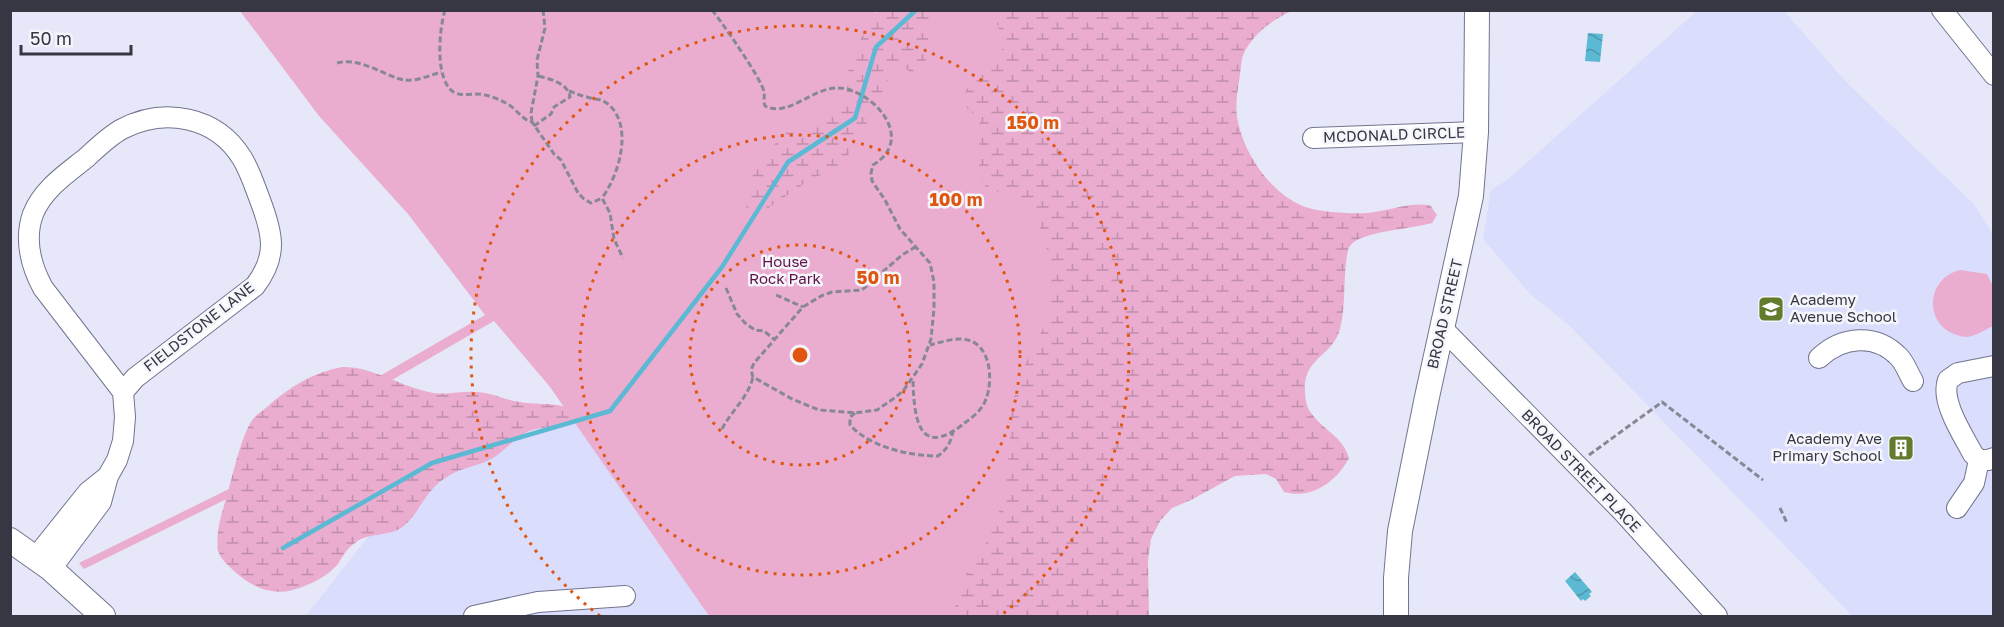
<svg xmlns="http://www.w3.org/2000/svg" width="2004" height="627" viewBox="0 0 2004 627" font-family="'Golos Text',sans-serif">
	<style>
		.built { fill: #daddfb }
		.green { fill: #ebadcf }
		.wetland { fill: url(#wetland-marsh) }
		.water { fill: url(#water-waves) }
		.lines { fill: none; stroke-linecap: round; stroke-linejoin: round }
		.stream { stroke: #5bb9d4; stroke-width: 4.5 }
		.minor-casing { stroke: #72748f; stroke-width: 22 }
		.major-casing { stroke: #72748f; stroke-width: 26 }
		.path { stroke: #868896; stroke-width: 3; stroke-dasharray: 6 3; stroke-linecap: butt }
		.minor { stroke: #fff; stroke-width: 20 }
		.major { stroke: #fff; stroke-width: 24 }
		.ring { fill: none; stroke: #df570f; stroke-width: 3; stroke-dasharray: 3 6 }
		.labels { text-anchor: middle; stroke-width: 5; stroke-linejoin: round; paint-order: stroke }
		.street-label { font-size: 15px; fill: #363742; stroke: #f5f6fc }
		.park-label { font-size: 15px; fill: #621147; stroke: #f5f6fc }
		.poi-label { font-size: 15px; fill: #363742; stroke: #f5f6fc; text-anchor: start }
		.centre { fill: #df570f; stroke: #f5f6fc; stroke-width: 3 }
		.ring-label { font-size: 18px; text-anchor: middle; font-weight: bold; fill: #df570f; stroke: #f5f6fc; stroke-width: 5; stroke-linejoin: round; paint-order: stroke }
	</style>
	<defs>
		<pattern id="wetland-marsh" width="20" height="14" patternUnits="userSpaceOnUse" patternTransform="scale(1.5)"><rect width="20" height="14" fill="#ebadcf"/><path d="M1 5h8M5 5V1M11 12h8M15 12V8" fill="none" stroke="#bf8eaa"/></pattern>
		<pattern id="water-waves" width="16" height="10" patternUnits="userSpaceOnUse" patternTransform="scale(1.5)"><rect width="16" height="10" fill="#5bb9d4"/><path d="M0 5q4-4 8 0t8 0" fill="none" stroke="#4c97ae"/></pattern>
	</defs>
	<rect width="100%" height="100%" fill="#e6e8fa"/>
	<path class="built" d="M1697 11H1784L1848 84 1974 204 1993 235V616H1852L1795 556 1569 325 1530 294 1483 239 1491 190 1507 180Z
		M565 408 709 616H306L424 465Z"/>
	<path class="green" d="M873 10 898 32 921 11H1011L1048 210 1133 616H709L550 387 494 321 354 402 241 492 84 569 79 563 239 484 378 377 485 315 408 214 319 116 240 11Z
		M1960 270 1987 274 1993 286V326C1985 330 1975 336 1967 337 1964 337 1960 336 1957 335 1923 325 1926 278 1960 270Z"/>
	<path class="wetland" d="M878 11H935L926 49V63L919 74H913L905 68H899L892 72 856 145 841 164 804 184 761 213 754 214 746 207C746 184 754 170 768 153 779 139 781 134 799 127 813 121 831 122 841 109 850 98 846 81 849 68 853 54 868 22 878 11Z
		M993 11H1292C1273 19 1253 34 1244 53 1241 59 1241 68 1240 75 1238 88 1235 103 1237 116 1242 151 1269 192 1303 206 1316 212 1351 214 1366 213 1388 211 1408 202 1430 205L1437 215 1432 223C1413 229 1360 231 1350 246 1348 248 1348 252 1347 255 1343 279 1346 305 1340 329 1333 356 1303 358 1305 390 1305 396 1306 403 1308 408 1319 429 1342 434 1349 458 1337 481 1312 500 1284 492L1276 479 1266 474 1235 476 1191 500 1172 508 1160 521 1151 539 1148 561 1149 616H952L966 575 985 546 1001 507 1009 454 1012 405 1018 379 1047 320 1051 293 1050 266 1045 241 1037 219 1020 202 985 186C974 160 982 145 979 118 976 115 971 112 968 109 950 88 995 70 1000 58 1006 44 997 24 993 11Z
		M342 367C371 366 400 386 429 392 444 396 460 391 475 392 491 392 504 400 520 402 542 406 561 400 581 415V418C569 429 545 425 529 431 516 437 505 450 493 458 479 466 464 467 450 475 426 488 422 509 405 525 391 538 369 531 355 543 347 548 343 556 338 564 328 576 310 585 296 589 271 597 252 587 234 571 228 565 220 559 218 550 215 531 223 510 228 492 233 474 242 433 253 419 257 414 262 411 267 407 289 387 312 373 342 367Z"/>
	<path class="water" d="M1588 33 1603 34 1600 62 1585 61Z
		M1575 572 1592 592 1589 594 1591 596 1585 601 1583 599 1581 601 1565 581Z"/>
	<g class="lines">
		<path class="stream" d="M283 548 432 463 610 411 722 267 788 162 855 118 876 47 916 10"/>
		<defs>
			<path id="minor" d="M1942 10 1994 75
				M1313 138 1476 132
				M1442 328 1623 512 1717 616
				M1819 358C1842 336 1876 333 1899 357 1905 363 1908 373 1913 381
				M1994 366 1958 373 1948 380C1940 401 1963 435 1973 454L1979 460H1988L1994 458
				M1957 508 1974 483 1979 460
				M36 557 88 492 108 476
				M51 569 101 502 108 476 117 460 123 441 125 417 123 392 135 378 255 286C278 256 273 234 260 200 255 187 250 171 242 158 216 116 164 107 122 129 109 136 97 148 86 158 66 174 43 189 33 214 24 239 31 266 43 288L123 392
				M474 616 538 602 625 596"/>
			<path id="major" d="M10 540 51 569 103 616
				M1396 616V578L1400 531 1427 397 1471 196 1476 132 1477 10"/>
		</defs>
		<use href="#minor" class="minor-casing"/>
		<use href="#major" class="major-casing"/>
		<path class="path" d="M445 10C439 30 435 77 452 91 461 98 475 92 485 95 491 96 500 100 506 103 516 108 522 120 532 122L554 154 561 160 578 193 584 199 591 203 602 198 610 213 614 239 623 258
			M712 10C721 21 763 81 764 92 765 97 763 100 765 106 791 119 816 81 847 89 880 98 913 141 873 165L871 173 872 181 885 200 900 229 930 263 934 282V308L931 339 922 364 903 391 893 399 877 410 855 413 819 410 792 399 753 377 751 370 754 363 803 307 821 296 832 292 862 290 902 255 917 246
			M337 63C358 57 380 73 400 79 413 83 428 76 441 72
			M569 91C575 93 581 96 587 97 595 100 601 98 608 104 634 126 619 175 602 198
			M532 122 531 113 538 76 537 60 545 28 543 10
			M534 126 551 114 554 107 570 97C568 83 550 79 538 76
			M726 288 737 314 745 323 755 330 764 331 775 340
			M776 295 803 307
			M913 381C914 416 918 459 962 425 971 418 982 411 986 399 993 381 991 349 971 341 958 336 942 342 930 345
			M855 413 850 417V425C870 447 909 456 938 456 947 449 950 444 953 432
			M722 429C731 411 748 398 753 377
			M1589 455 1662 402 1763 480
			M1780 508 1787 523"/>
		<use href="#minor" class="minor"/>
		<use href="#major" class="major"/>
	</g>
	<g class="ring">
		<circle cx="800" cy="355" r="110"/>
		<circle cx="800" cy="355" r="220"/>
		<path d="M600 616A329 329 0 1 1 1000 616"/>
	</g>
	<defs>
		<symbol id="school-square" viewBox="-11 -11 22 22"><rect x="-9" y="-9" width="18" height="18" rx="4" fill="#637b2d" stroke="#f5f6fc"/><path d="M0-5L7-2L0 1L-7-2ZM-4 1L0 2.5L4 1V4Q0 6-4 4Z" fill="#fff"/></symbol>
		<symbol id="building-square" viewBox="-11 -11 22 22"><rect x="-9" y="-9" width="18" height="18" rx="4" fill="#637b2d" stroke="#f5f6fc"/><path d="M-4-6H4V6H1V3H-1V6H-4ZM-2.5-4.3h1.7v1.8h-1.7ZM.8-4.3h1.7v1.8H.8ZM-2.5-1h1.7V.8h-1.7ZM.8-1h1.7V.8H.8Z" fill="#fff"/></symbol>
	</defs>
	<g fill-rule="evenodd">
		<use href="#school-square" x="1756" y="294" width="30" height="30"/>
		<use href="#building-square" x="1886" y="433" width="30" height="30"/>
	</g>
	<g class="labels">
		<g class="street-label">
			<text transform="translate(1394 135) rotate(-2)" y="5">MCDONALD CIRCLE</text>
			<text transform="translate(1445 314) rotate(-77)" y="5">BROAD STREET</text>
			<text transform="translate(199 327) rotate(-38)" y="5">FIELDSTONE LANE</text>
			<text transform="translate(1581 471) rotate(46)" y="5">BROAD STREET PLACE</text>
		</g>
		<g class="park-label">
			<text x="785" y="267">House<tspan x="785" dy="17">Rock Park</tspan></text>
		</g>
		<g class="poi-label">
			<text x="1790" y="305">Academy<tspan x="1790" dy="17">Avenue School</tspan></text>
			<text x="1882" y="444" text-anchor="end">Academy Ave<tspan x="1882" dy="17">Primary School</tspan></text>
		</g>
	</g>
	<circle cx="800" cy="355" r="9" class="centre"/>
	<g class="ring-label">
		<text x="1033" y="129">150 m</text>
		<text x="956" y="206">100 m</text>
		<text x="878" y="284">50 m</text>
	</g>
	<rect width="2004" height="627" fill="none" stroke="#363742" stroke-width="24"/>
	<path d="M21 45v9h110v-9" fill="none" stroke="#363742" stroke-width="3"/>
	<text x="30" y="45" font-size="18" fill="#363742" stroke="#f5f6fc" stroke-width="4.5" paint-order="stroke">50 m</text>
</svg>
